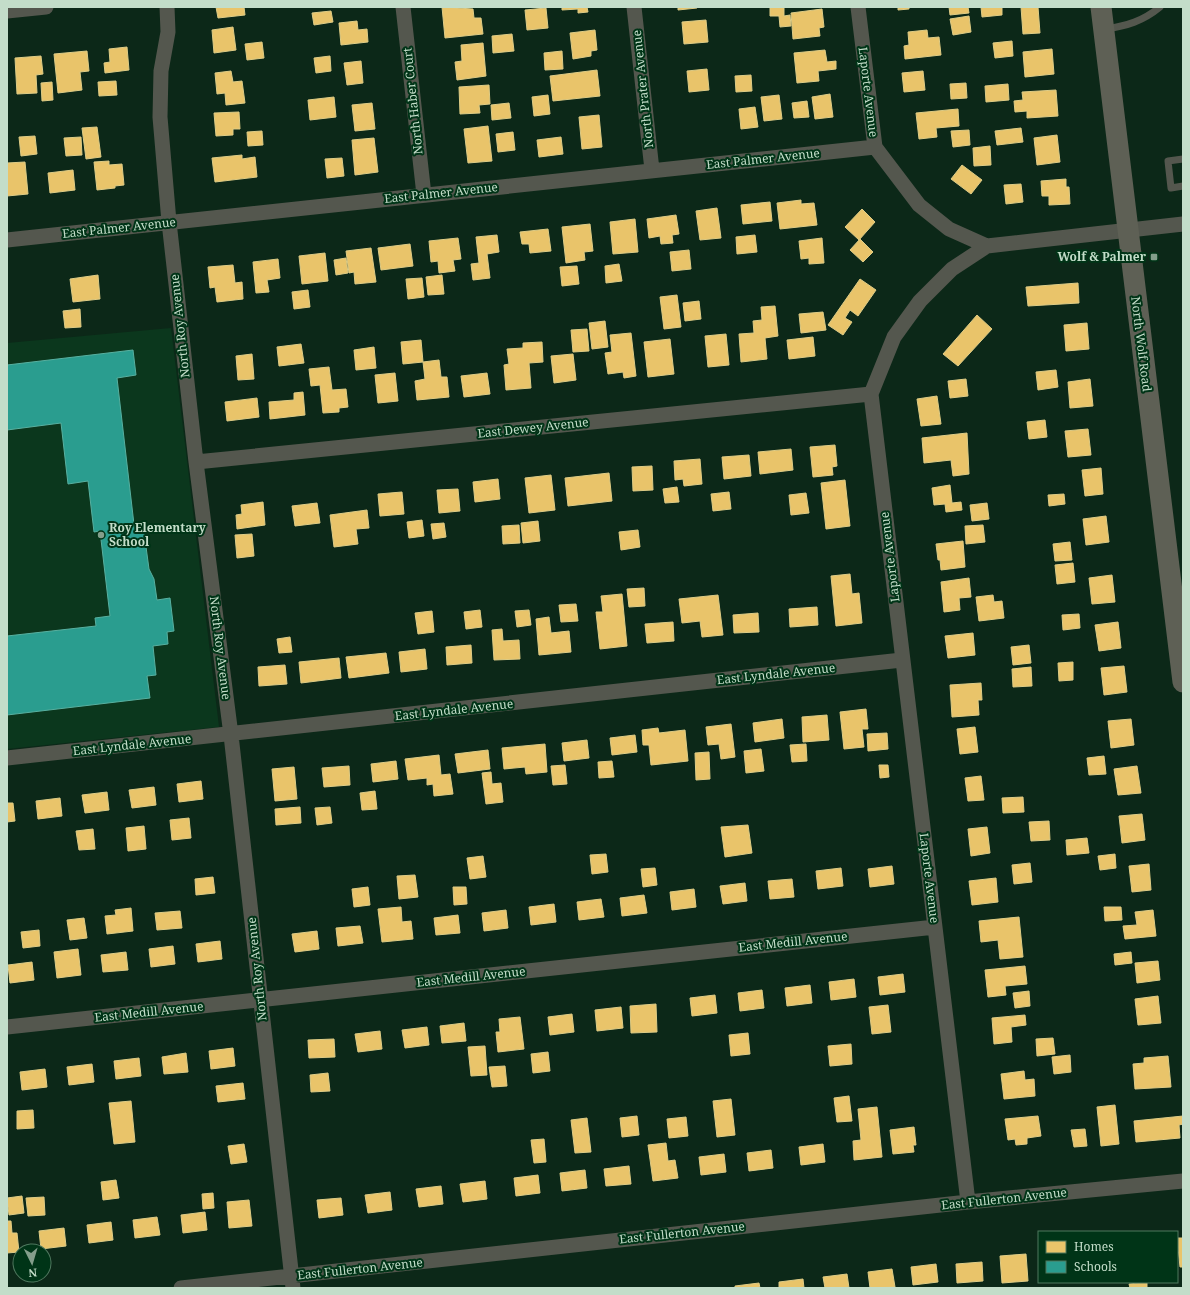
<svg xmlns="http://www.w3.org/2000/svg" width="1190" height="1295" viewBox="0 0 1190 1295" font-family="'Noto Serif',serif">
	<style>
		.built { fill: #0b371d }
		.homes { fill: #e9c46a; stroke: #decc86 }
		.schools { fill: #2a9d8f; stroke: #58b0a0 }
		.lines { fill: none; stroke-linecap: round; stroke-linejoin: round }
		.service { stroke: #54574e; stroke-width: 7 }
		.minor { stroke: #54574e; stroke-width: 15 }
		.secondary { stroke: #5e6055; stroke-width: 21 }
		.poi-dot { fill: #839e8b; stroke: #003417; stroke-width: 1.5 }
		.labels { text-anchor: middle; stroke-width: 4; stroke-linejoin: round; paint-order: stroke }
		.street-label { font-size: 12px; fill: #c3ddc9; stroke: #003417 }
		.poi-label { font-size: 12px; font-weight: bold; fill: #c3ddc9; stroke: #003417; text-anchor: end }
	</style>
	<rect width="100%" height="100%" fill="#0c2818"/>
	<path class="built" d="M171 328 219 727 7 749V343Z"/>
	<path class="homes" d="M216 7H244L245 15 218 18Z
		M442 7 473 9 474 18H481L483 34 445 38Z
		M562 7H587L588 12 578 13V9L562 10Z
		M678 7H697V8L678 10Z
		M770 7H784V16L790 15 791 26 780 27 779 16H770Z
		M898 7H909V9L898 10Z
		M949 7H968L969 13 950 15Z
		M981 7H1002V15L982 17Z
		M1021 7H1038L1040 33 1023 34Z
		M546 8 548 28 527 30 525 10Z
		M822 9 824 27 819 28 820 36 793 39 791 13Z
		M331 11 333 22 314 25 312 13Z
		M969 16 971 32 953 35 950 19Z
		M706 20 708 42 684 44 682 22Z
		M357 21 358 30 367 29 368 42 341 45 339 23Z
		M233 27 236 50 214 53 212 30Z
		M595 30 597 50 591 51V56L573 59 570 33Z
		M927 30 928 38 939 37 941 55 905 59 904 46 909 45 908 32Z
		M512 34 514 51 493 53 492 36Z
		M1012 41 1013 56 995 58 993 43Z
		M262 42 264 58 247 60 245 44Z
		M483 43 486 76 457 80 455 62 462 61 461 45Z
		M127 47 129 70 105 73 104 63 110 62 109 49Z
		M1052 49 1054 74 1025 77 1023 52Z
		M825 50 827 62 836 61V69L818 71 819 81 797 83 794 53Z
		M87 51 89 71 80 72 82 90 58 93 54 54Z
		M562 51 563 69 545 70 544 53Z
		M41 56 43 74 36 75 37 93 17 94 15 58Z
		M330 56 331 71 316 73 314 58Z
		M361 61 363 83 347 85 344 63Z
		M707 69 709 90 689 92 687 71Z
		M597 70 600 96 553 101 550 76Z
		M231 71 233 82 242 81 245 103 226 105 225 93 217 94 215 73Z
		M923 71 925 90 904 92 902 73Z
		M751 75 752 91 736 92 735 76Z
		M116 81 117 95 99 96 98 82Z
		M52 82 53 100 42 101 41 83Z
		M966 83 967 98 951 99 950 84Z
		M1008 84 1009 100 986 102 985 86Z
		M489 85 490 104 479 105 480 113 460 114 459 87Z
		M1056 90 1058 116 1027 118V111L1015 112 1014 101 1023 100 1022 92Z
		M830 94 833 117 815 119 812 97Z
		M548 95 550 114 534 116 532 97Z
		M779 95 782 119 764 121 761 97Z
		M334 97 336 117 310 120 308 100Z
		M807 101 809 117 794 118 792 103Z
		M372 103 375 129 355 131 352 105Z
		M509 103 511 118 492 120 491 105Z
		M755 107 758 127 741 129 739 109Z
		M958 109 959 126 936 128 937 137 919 139 916 113Z
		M239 112 240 129H233V135L216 136 214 113Z
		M599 115 602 147 582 149 579 117Z
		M488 126 492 161 468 163 464 129Z
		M97 127 101 157 86 159 82 128Z
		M1021 128 1023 142 997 145 995 131Z
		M969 130 970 145 953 147 951 131Z
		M262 131 263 145 248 146 247 132Z
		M513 132 515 150 498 152 496 134Z
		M1057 135 1060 162 1037 165 1034 138Z
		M35 136 37 154 21 156 19 137Z
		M81 137 82 155 66 156 64 138Z
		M561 137 563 154 539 157 537 140Z
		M374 138 378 172 355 175 352 140Z
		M990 146 991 165 974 166 973 148Z
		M242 155V159L255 157 257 177 215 182 212 158Z
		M342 158 344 176 327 178 325 159Z
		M109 161V165L122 164 124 185 115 186V188L97 190 94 162Z
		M25 162 28 194 7 196V163Z
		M962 165 982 180 971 194 951 179Z
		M73 170 75 190 50 193 48 173Z
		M1066 179V187H1069L1070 204 1049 205V196H1042L1041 181Z
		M1021 184 1023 202 1006 204 1004 185Z
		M801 200V204L814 203 817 225 780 229 777 203Z
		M770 202 772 221 743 224 741 205Z
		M717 208 721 238 700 240 696 211Z
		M862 209 875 222 859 240 845 227Z
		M676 215 679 234 672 235 673 243 661 244 660 236 649 238 647 219Z
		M635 219 638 252 613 254 610 222Z
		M590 224 593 251 584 252 585 260 566 263 562 227Z
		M548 229 551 251 530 253 529 244H522L520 232Z
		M497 235 499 252 487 254 490 278 473 280 471 264 479 263 476 237Z
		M755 235 757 252 737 254 736 237Z
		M458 238 461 259 453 260 455 271 439 273 438 261 431 262 429 241Z
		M822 238 824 263 809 264V258L801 259 799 241Z
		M860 239 873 252 863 262 850 250Z
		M410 244 413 266 381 270 378 248Z
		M371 248 376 282 355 284 354 272 349 273 346 251Z
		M689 250 691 269 672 271 670 252Z
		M325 253 328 281 302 284 299 256Z
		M346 258 348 273 336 275 334 260Z
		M278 259 280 278 267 280 269 292 256 293 253 262Z
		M619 264 622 281 606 283 605 266Z
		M233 265 235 283 242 282 243 299 217 302 215 287 210 288 208 267Z
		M577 266 579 284 562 286 560 267Z
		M98 275 100 299 73 302 70 279Z
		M442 275 444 294 428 295 426 277Z
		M422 278 424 297 408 299 406 279Z
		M860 279 876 290 858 316 850 310 845 318 852 322 843 335 828 325Z
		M1078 283 1079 303 1028 306 1026 287Z
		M308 290 310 307 294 309 292 292Z
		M677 295 681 327 664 329 660 297Z
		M699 301 701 319 685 321 683 303Z
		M775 306 778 336 765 338 767 359 741 362 739 334 754 333 753 321 762 320 761 307Z
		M80 309 81 327 65 328 63 311Z
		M823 312 826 330 801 333 799 314Z
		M977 315 992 329 958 366 943 354Z
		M605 321 608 347 592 349 589 323Z
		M1087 323 1089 349 1066 351 1064 325Z
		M587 329 589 351 573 352 571 330Z
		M631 333 636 376 624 378 623 372 608 374 605 353 612 352 610 335Z
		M726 334 729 365 708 367 705 336Z
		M813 337 815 356 789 359 787 340Z
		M670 339 674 374 648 377 644 342Z
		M421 340 423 362 403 364 401 342Z
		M542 342 543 362 529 363 531 388 506 390 504 365 509 364 507 349 523 348V343Z
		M301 344 304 363 279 366 277 347Z
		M374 347 376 368 356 370 354 350Z
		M252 354 254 379 238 380 236 356Z
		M573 354 576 380 554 383 551 356Z
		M439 360 441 377H447L449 397 417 400 415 381 425 379 423 362Z
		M329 367 332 390 346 389 348 407 339 408V412L323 413 320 385 311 386 309 369Z
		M1056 370 1058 387 1038 390 1036 372Z
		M395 373 398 401 378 403 375 375Z
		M487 373 490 394 464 397 461 376Z
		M966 379 968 396 950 398 948 381Z
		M1090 379 1093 406 1070 408 1068 382Z
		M303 392 305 415 270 419 269 402 294 400V393Z
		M937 396 941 424 921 426 917 399Z
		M257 398 259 417 227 421 225 402Z
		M1045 420 1047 437 1029 439 1027 422Z
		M1088 429 1091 455 1068 457 1065 431Z
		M967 433 969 474 953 476 951 460 924 463 922 438Z
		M835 445 837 466 832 467 833 475 813 477 810 447Z
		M791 449 793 470 760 474 758 452Z
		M749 455 751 476 724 479 722 457Z
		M700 459 702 484 684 486 683 479 675 480 674 461Z
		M652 466 653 490 633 491 632 467Z
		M1101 468 1103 494 1085 496 1082 470Z
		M609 473 612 501 568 506 565 478Z
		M551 475 555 510 529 513 525 478Z
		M498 479 500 499 475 502 473 482Z
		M845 480 850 526 826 529 821 483Z
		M950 485 952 503 961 502 962 510 946 512 945 504 934 505 932 488Z
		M677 487 679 502 665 503 663 489Z
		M458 489 460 511 439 513 437 490Z
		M402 492 404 514 380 516 378 494Z
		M729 492 731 509 713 511 711 494Z
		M806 493 809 513 791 515 789 495Z
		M1064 494 1065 504 1049 506 1048 495Z
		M263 502 265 525 237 529 236 515 242 514 241 505Z
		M317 503 320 523 295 526 292 506Z
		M987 503 989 519 972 521 970 505Z
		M367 510 369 528 356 529 358 544 334 547 330 515Z
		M1106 516 1109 542 1086 545 1083 519Z
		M422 520 424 536 409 538 407 522Z
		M538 521 540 541 523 543 521 523Z
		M444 523 446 537 433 539 431 524Z
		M519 525 520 543 503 544 502 526Z
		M983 525 985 542 966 544 965 526Z
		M638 530 640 547 621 550 619 532Z
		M252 534 254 556 237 558 235 535Z
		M963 541 965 567 941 570 940 560H938L936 544Z
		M1070 542 1072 560 1055 561 1053 544Z
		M1073 563 1075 582 1057 584 1055 565Z
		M850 574 852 594 859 593 862 623 836 626 831 576Z
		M1112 575 1115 602 1092 604 1089 578Z
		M969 578 971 597 959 598 960 610 944 612 941 582Z
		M644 588 645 606 629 607 627 589Z
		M622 594 627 646 600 649 596 612H603L601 596Z
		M718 595 723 635 702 637 700 621 682 623 679 599Z
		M993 595 994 602 1002 601 1004 618 979 621 976 597Z
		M576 604 578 621 561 622 559 605Z
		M817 607 818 625 790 627 789 609Z
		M480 610 482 627 466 629 464 612Z
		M529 610 531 625 517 627 515 611Z
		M432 611 434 632 418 634 415 613Z
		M758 613 759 632 734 633 733 615Z
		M1079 614 1080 628 1063 630 1062 615Z
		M549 617 551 633 569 631 571 652 539 655 536 619Z
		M673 622 674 641 647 643 645 624Z
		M1118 622 1121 648 1099 651 1095 625Z
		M502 629 503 641 519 640 520 659 494 660 492 630Z
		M973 633 975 655 948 658 945 636Z
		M290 637 292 652 279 653 277 639Z
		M471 645 472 663 447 665 446 647Z
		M1029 645 1031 663 1013 665 1011 647Z
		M425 649 427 669 401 672 399 652Z
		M386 653 389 673 349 678 346 657Z
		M339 658 341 678 301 683 299 662Z
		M1073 662V680L1059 681 1058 663Z
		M285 665 287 684 259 686 258 667Z
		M1124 666 1127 692 1104 695 1101 668Z
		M1031 667 1032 686 1013 687 1012 669Z
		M981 683 982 700H978L979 715 952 717 950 685Z
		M866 709 868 729H862L864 747 844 749 840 712Z
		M827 715 829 740 803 742 802 717Z
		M782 719 784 738 755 742 753 723Z
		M1131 719 1134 745 1111 748 1108 721Z
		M731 724 735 757 721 759 719 744 708 745 706 727Z
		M975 727 978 752 960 754 957 729Z
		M658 728 659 733 685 730 688 761 651 765 649 745H643L642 730Z
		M887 733 888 749 868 751 867 734Z
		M635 735 637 752 612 755 610 738Z
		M587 740 589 758 564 761 562 743Z
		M545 744 547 772 526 774 525 767 504 769 502 748Z
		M806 744 807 761 792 762 790 745Z
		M761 749 764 771 746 773 744 751Z
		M488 750 490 769 458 773 455 754Z
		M709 752 710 779 696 780 695 753Z
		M439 755 441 775 450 774 453 794 434 796 433 784 427 785V778L408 780 405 759Z
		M1104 756 1106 774 1089 775 1087 758Z
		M396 761 398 779 373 782 371 764Z
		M612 761 614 777 599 778 598 762Z
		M565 765 567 784 553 785 551 766Z
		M879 765H888L889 777 880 778Z
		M349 766 350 785 324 787 322 768Z
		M1137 766 1141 793 1118 795 1114 769Z
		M294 767 297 799 275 801 272 769Z
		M491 772 492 784 501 783 503 802 486 804 482 773Z
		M981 776 984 800 968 801 965 778Z
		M201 781 203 799 179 802 177 784Z
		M154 787 156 805 132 808 129 790Z
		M375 791 377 809 362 810 360 793Z
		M107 792 109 810 85 813 82 795Z
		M1023 797 1024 812 1003 813 1002 798Z
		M60 798 62 816 38 819 36 801Z
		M7 803H13L15 821 7 822Z
		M300 807 301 823 276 825 275 809Z
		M330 807 332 823 317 825 315 808Z
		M1142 814 1145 840 1122 843 1119 816Z
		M189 818 191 838 172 840 170 820Z
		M1049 821 1050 840 1031 841 1029 822Z
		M748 825 752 853 725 857 721 827Z
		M144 826 146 849 128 851 126 828Z
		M987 827 990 853 971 856 968 829Z
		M93 829 95 849 79 850 76 831Z
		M1087 838 1089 853 1067 855 1066 840Z
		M606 854 608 872 592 874 590 855Z
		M1115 854 1116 868 1100 870 1098 856Z
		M483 856 486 877 470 879 467 858Z
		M1030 863 1032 882 1014 884 1012 865Z
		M1149 864 1151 890 1132 892 1129 866Z
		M892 866 894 884 870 887 868 869Z
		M655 868 657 885 643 887 641 869Z
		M841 868 843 886 818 889 816 871Z
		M415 875 418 897 399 899 397 876Z
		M213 877 215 893 196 895 195 879Z
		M996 878 998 902 972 905 969 881Z
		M792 879 794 897 770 899 768 881Z
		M745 883 747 901 723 904 720 886Z
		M368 887 370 905 354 907 352 889Z
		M453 887H466L467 904 454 905Z
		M694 889 696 907 672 910 670 892Z
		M644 895 647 913 622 916 620 898Z
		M601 899 604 917 579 920 577 902Z
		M554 904 556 922 531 925 529 907Z
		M401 907 402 922 411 921 413 939 382 942 378 909Z
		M1104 907H1121L1122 920 1105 921Z
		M131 908 133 931 107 934 105 916 116 915 115 910Z
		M506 910 508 928 484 931 482 913Z
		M1153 910 1156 936 1125 939 1123 926 1137 925 1135 912Z
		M180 911 182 928 157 930 155 913Z
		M458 915 460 933 436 935 434 918Z
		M1019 917 1023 957 1000 959 998 940 981 942 979 921Z
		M84 918 87 938 70 940 67 920Z
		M360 926 363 943 338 946 336 928Z
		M39 930 40 946 23 948 21 932Z
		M317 931 319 949 295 952 292 934Z
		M220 941 222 959 198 962 196 944Z
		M173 946 175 964 151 967 149 949Z
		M78 949 81 975 57 978 54 952Z
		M126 952 128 970 103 972 101 955Z
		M1131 952 1132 963 1115 965 1114 954Z
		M1158 961 1160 980 1137 983 1135 963Z
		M32 962 34 980 10 983 8 965Z
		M1025 966 1027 984 1005 986 1006 995 988 997 985 970Z
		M903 974 905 992 880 995 878 977Z
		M854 979 856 997 831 1000 829 982Z
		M810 985 812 1003 787 1006 785 988Z
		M762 990 764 1008 740 1011 738 993Z
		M1029 991 1030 1006 1015 1008 1013 993Z
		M715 995 717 1013 692 1016 690 998Z
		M1158 996 1161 1023 1138 1025 1135 999Z
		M656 1004 657 1032 631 1033 630 1006Z
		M888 1005 891 1032 872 1034 869 1007Z
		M621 1007 623 1028 597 1031 595 1010Z
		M572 1014 574 1032 550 1035 548 1017Z
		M1025 1015 1026 1025 1011 1027 1012 1042 994 1044 992 1018Z
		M520 1017 524 1049 498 1052 496 1032H500L499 1019Z
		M464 1023 466 1041 442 1043 440 1026Z
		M427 1027 429 1045 405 1048 402 1030Z
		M380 1031 382 1049 358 1052 355 1034Z
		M748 1033 750 1054 731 1056 729 1035Z
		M1053 1038 1055 1054 1037 1056 1036 1039Z
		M334 1039 335 1057 309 1058 308 1040Z
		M851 1044 852 1064 830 1066 828 1046Z
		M485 1046 487 1075 471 1076 468 1047Z
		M233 1048 235 1066 211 1069 209 1051Z
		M548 1052 550 1071 533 1073 531 1054Z
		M186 1053 188 1072 164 1074 162 1057Z
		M1070 1055 1071 1072 1054 1074 1052 1057Z
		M1168 1056 1171 1087 1135 1089 1133 1064 1144 1063V1058Z
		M139 1058 141 1076 116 1079 114 1061Z
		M92 1064 94 1082 69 1085 67 1067Z
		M505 1066 507 1086 492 1087 489 1067Z
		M45 1069 47 1087 22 1090 20 1072Z
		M1024 1071 1025 1080 1034 1079 1035 1096 1004 1099 1001 1074Z
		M328 1073 330 1091 311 1092 310 1075Z
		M243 1083 245 1099 218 1102 216 1086Z
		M849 1096 852 1121 837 1122 834 1098Z
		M731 1099 735 1135 717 1137 713 1101Z
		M131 1101 135 1142 114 1144 109 1103Z
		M1115 1105 1119 1144 1101 1146 1097 1107Z
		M877 1107 882 1157 854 1160 853 1141 861 1140 858 1109Z
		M33 1110 34 1128 17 1129V1111Z
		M637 1116 639 1135 622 1137 620 1118Z
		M1038 1116 1041 1136 1027 1138V1144L1016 1145 1015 1139 1008 1140 1005 1119Z
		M1183 1116V1124L1179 1125 1180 1138 1136 1142 1134 1121Z
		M686 1117 688 1136 669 1138 667 1119Z
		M587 1118 591 1152 575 1153 571 1120Z
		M914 1127 916 1145H913L914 1152 893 1154 890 1130Z
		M1085 1129 1087 1146 1074 1147 1071 1130Z
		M544 1139 546 1162 534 1163 531 1140Z
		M666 1143 668 1161 675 1160 678 1178 653 1181 648 1145Z
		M244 1144 247 1162 231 1164 228 1146Z
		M823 1144 825 1162 801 1165 799 1147Z
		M771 1150 773 1168 749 1171 747 1153Z
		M724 1154 726 1172 701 1175 699 1157Z
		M629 1166 631 1184 606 1186 604 1169Z
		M585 1170 587 1188 562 1191 560 1173Z
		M538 1175 540 1193 516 1196 514 1178Z
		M116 1180 119 1198 103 1200 101 1182Z
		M485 1181 487 1199 463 1202 460 1184Z
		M441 1186 443 1204 419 1207 416 1189Z
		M390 1192 392 1210 368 1213 365 1195Z
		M213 1193 214 1208 203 1209 202 1194Z
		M22 1196 24 1213 9 1215 7 1198Z
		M44 1197 45 1215 28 1216 26 1198Z
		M341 1198 343 1215 319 1218 317 1200Z
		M249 1200 252 1226 229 1228 227 1202Z
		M205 1212 207 1230 183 1233 181 1215Z
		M157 1217 160 1235 135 1238 133 1220Z
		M7 1221H11L12 1233H17L19 1252 7 1253Z
		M111 1222 113 1240 89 1243 87 1225Z
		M64 1228 66 1246 41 1249 39 1231Z
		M1177 1238H1183V1267H1180Z
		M1026 1254 1028 1281 1002 1283 1000 1256Z
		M982 1262 983 1281 957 1283 956 1264Z
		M936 1264 938 1282 913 1285 911 1267Z
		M892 1269 895 1287 870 1288 868 1272Z
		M847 1274 849 1288H825L823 1277Z
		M803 1279 804 1288H779V1282Z
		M1147 1282V1288H1130L1129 1284Z
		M759 1283 760 1288H735V1286Z"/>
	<path class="schools" d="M133 350 136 375 117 378 135 533 144 532 149 569 154 579 157 600 170 598 174 631 167 632 168 644 153 646 156 675 147 676 150 698 7 715V636L96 626 95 618 110 616 100 531 94 532 88 481 68 484 61 423 7 430V365Z"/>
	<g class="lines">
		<path class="service" d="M1105 29C1127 26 1143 21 1160 7
			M1183 159 1168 161 1171 188 1183 186"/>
		<path class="minor" d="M167 7 168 32 161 71 160 117 169 222 196 462 231 735 293 1288
			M403 7 424 195
			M634 7 652 170
			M858 7 875 147 919 205 949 229 987 246
			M7 11 46 7
			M7 240 875 147
			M196 462 871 394
			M7 758 902 660
			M7 1027 935 927
			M968 1202 871 394 894 337 920 301 952 269 987 246 1183 224
			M181 1288 968 1202 1183 1181"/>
		<path class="secondary" d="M1101 7 1183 682"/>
	</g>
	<g class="poi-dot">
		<rect x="1150" y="253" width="8" height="8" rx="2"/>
		<circle cx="101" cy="535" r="4"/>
	</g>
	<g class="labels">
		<g class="street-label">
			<text transform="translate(643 89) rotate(-96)" y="4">North Prater Avenue</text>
			<text transform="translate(868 92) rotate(83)" y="4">Laporte Avenue</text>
			<text transform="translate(413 101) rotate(-96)" y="4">North Haber Court</text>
			<text transform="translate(763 159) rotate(-6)" y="4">East Palmer Avenue</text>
			<text transform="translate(441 193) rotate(-6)" y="4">East Palmer Avenue</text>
			<text transform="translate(119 228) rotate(-6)" y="4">East Palmer Avenue</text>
			<text transform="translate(180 326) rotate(-96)" y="4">North Roy Avenue</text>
			<text transform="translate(1141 344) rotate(83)" y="4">North Wolf Road</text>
			<text transform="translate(533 428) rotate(-6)" y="4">East Dewey Avenue</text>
			<text transform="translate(890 557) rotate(-97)" y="4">Laporte Avenue</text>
			<text transform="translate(220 648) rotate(83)" y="4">North Roy Avenue</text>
			<text transform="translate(776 674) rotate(-6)" y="4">East Lyndale Avenue</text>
			<text transform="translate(454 710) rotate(-6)" y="4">East Lyndale Avenue</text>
			<text transform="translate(132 745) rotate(-6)" y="4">East Lyndale Avenue</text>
			<text transform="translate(929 878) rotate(83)" y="4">Laporte Avenue</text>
			<text transform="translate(793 942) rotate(-6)" y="4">East Medill Avenue</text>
			<text transform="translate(257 969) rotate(-96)" y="4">North Roy Avenue</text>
			<text transform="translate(471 977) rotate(-6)" y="4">East Medill Avenue</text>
			<text transform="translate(149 1012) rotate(-6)" y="4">East Medill Avenue</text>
			<text transform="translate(1004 1199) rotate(-6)" y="4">East Fullerton Avenue</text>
			<text transform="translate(682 1233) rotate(-6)" y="4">East Fullerton Avenue</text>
			<text transform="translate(360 1269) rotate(-6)" y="4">East Fullerton Avenue</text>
		</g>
		<g class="poi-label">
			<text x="1146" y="261">Wolf &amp; Palmer</text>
			<text x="109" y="532" text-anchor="start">Roy Elementary<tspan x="109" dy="14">School</tspan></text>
		</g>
	</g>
	<rect width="1190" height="1295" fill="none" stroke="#c3ddc9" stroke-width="16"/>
	<rect x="1038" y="1231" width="140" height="52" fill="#003417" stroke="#4e785e"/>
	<rect x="1046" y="1241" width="20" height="12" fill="#e9c46a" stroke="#4e785e"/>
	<text x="1074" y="1251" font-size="12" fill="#c3ddc9">Homes</text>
	<rect x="1046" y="1261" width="20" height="12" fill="#2a9d8f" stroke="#4e785e"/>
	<text x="1074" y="1271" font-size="12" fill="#c3ddc9">Schools</text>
	<g transform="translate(32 1263) rotate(175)"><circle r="19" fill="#003417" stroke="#4e785e"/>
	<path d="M0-3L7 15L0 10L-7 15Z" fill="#839e8b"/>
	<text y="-6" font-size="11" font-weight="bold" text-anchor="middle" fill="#c3ddc9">N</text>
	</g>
</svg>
